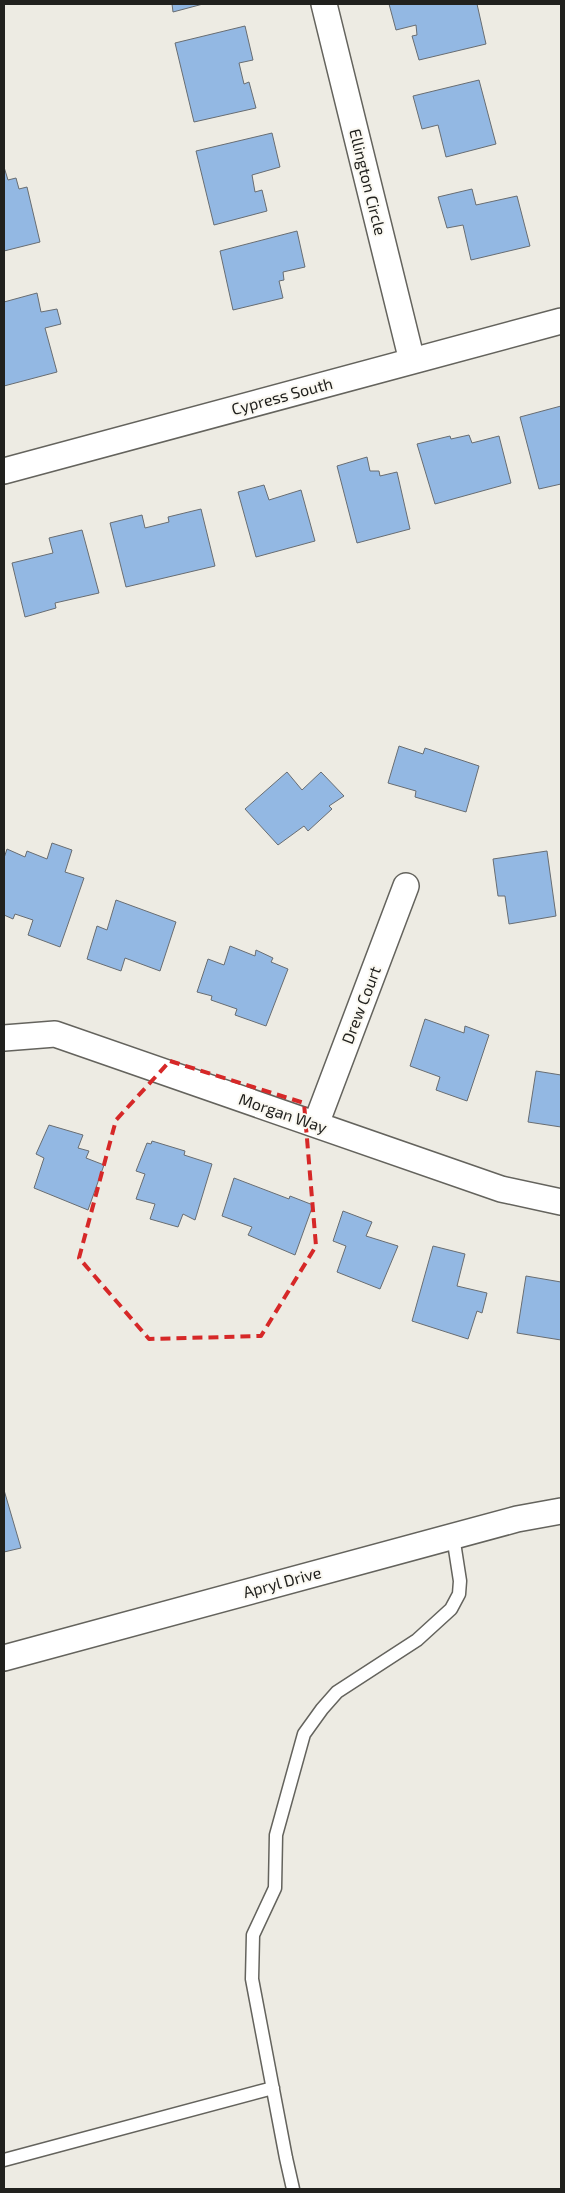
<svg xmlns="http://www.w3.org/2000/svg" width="565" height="2193" viewBox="0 0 565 2193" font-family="'Exo 2',sans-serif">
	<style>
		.building { fill: #93b8e3; stroke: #686d72 }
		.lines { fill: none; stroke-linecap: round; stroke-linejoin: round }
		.lane-casing { stroke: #64635d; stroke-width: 15 }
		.street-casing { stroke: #64635d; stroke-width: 28 }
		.lane { stroke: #fff; stroke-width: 12 }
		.street { stroke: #fff; stroke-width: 25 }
		.marked { fill: none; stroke: #d62828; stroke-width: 4; stroke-dasharray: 10 6; stroke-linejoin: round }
		.labels { text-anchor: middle; stroke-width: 4; stroke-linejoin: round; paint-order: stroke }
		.street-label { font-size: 16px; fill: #21211e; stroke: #faf8f1 }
	</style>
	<rect width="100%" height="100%" fill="#edebe3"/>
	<path class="building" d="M172 4H203L173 12Z
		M389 4H477L486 44 419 60 412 36 417 35 416 25 396 30Z
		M245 26 253 60 239 63 244 84 249 82 256 108 194 122 175 43Z
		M479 80 496 144 446 157 438 125 422 129 413 96Z
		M272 133 280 167 252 175 255 192 262 190 267 211 214 225 196 151Z
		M4 167 8 180 16 178 19 189 27 187 40 242 4 251Z
		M472 189 476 205 517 196 530 246 471 260 463 225 447 228 438 197Z
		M297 231 305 267 283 272 284 280 279 281 283 298 233 310 220 251Z
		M37 293 41 312 57 309 61 324 45 328 57 372 4 386V302Z
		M561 406V484L539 489 520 417Z
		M469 435 472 443 499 436 511 483 435 504 417 444 450 436 451 439Z
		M367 457 370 471H379L380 476 397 472 410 529 357 543 337 466Z
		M264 485 269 500 301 490 315 541 256 557 238 492Z
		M201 509 215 566 126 587 110 523 142 515 145 528 169 522 168 517Z
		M82 530 99 593 55 603 56 608 25 617 12 563 53 553 49 538Z
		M399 746 423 754 425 748 479 766 466 812 415 797 416 791 388 783Z
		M287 772 302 790 321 772 344 796 329 806 332 809 308 831 304 826 278 845 245 809Z
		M52 843 72 850 65 872 84 878 60 947 28 935 33 920 15 914 13 919 4 915V858L7 849 25 857 27 851 47 859Z
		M547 851 556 916 509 924 505 896H498L493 859Z
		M116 900 176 922 160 971 125 958 121 971 87 959 97 926 107 930Z
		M230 946 255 956 256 950 273 958 271 962 288 969 266 1026 235 1015 237 1009 211 1000 212 996 197 992 208 959 224 965Z
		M425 1019 464 1033 465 1026 489 1035 467 1101 436 1090 440 1077 410 1066Z
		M536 1071 561 1075V1127L528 1122Z
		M49 1125 83 1135 78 1148 89 1151 86 1158 104 1165 88 1210 34 1188 44 1158 36 1154Z
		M152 1141 185 1151 184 1155 212 1164 195 1220 183 1214 178 1227 150 1219 155 1204 136 1199 145 1174 136 1171 147 1143 151 1144Z
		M234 1178 289 1199 290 1196 313 1205 295 1255 248 1235 252 1227 222 1216Z
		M343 1211 372 1222 366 1236 398 1246 380 1289 337 1272 346 1246 333 1241Z
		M433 1246 465 1254 457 1286 487 1293 482 1313 477 1311 468 1339 412 1321Z
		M526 1276 561 1282V1340L517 1333Z
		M4 1490 21 1548 4 1552Z"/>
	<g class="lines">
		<defs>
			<path id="lane" d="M4 2160 273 2088
				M293 2189 286 2158 252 1979 253 1935 275 1888 276 1835 304 1734 322 1709 337 1692 417 1640 451 1609 459 1594 460 1581 453 1536"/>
			<path id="street" d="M324 4 412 361
				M4 471 561 321
				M4 1038 55 1034 501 1189 561 1202
				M316 1124 406 886
				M4 1658 517 1519 561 1511"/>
		</defs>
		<use href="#lane" class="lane-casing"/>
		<use href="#street" class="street-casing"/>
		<use href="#lane" class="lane"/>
		<use href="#street" class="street"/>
	</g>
	<path class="marked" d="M170 1061 304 1103 316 1246 261 1336 149 1339 79 1258 116 1120Z"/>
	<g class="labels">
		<g class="street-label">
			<text transform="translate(368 182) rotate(76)" y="6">Ellington Circle</text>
			<text transform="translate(282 396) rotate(-15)" y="6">Cypress South</text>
			<text transform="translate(361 1005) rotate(-69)" y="6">Drew Court</text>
			<text transform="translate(283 1113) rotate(19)" y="6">Morgan Way</text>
			<text transform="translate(282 1582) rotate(-15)" y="6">Apryl Drive</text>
		</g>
	</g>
	<rect width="565" height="2193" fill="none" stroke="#21211e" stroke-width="10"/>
</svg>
